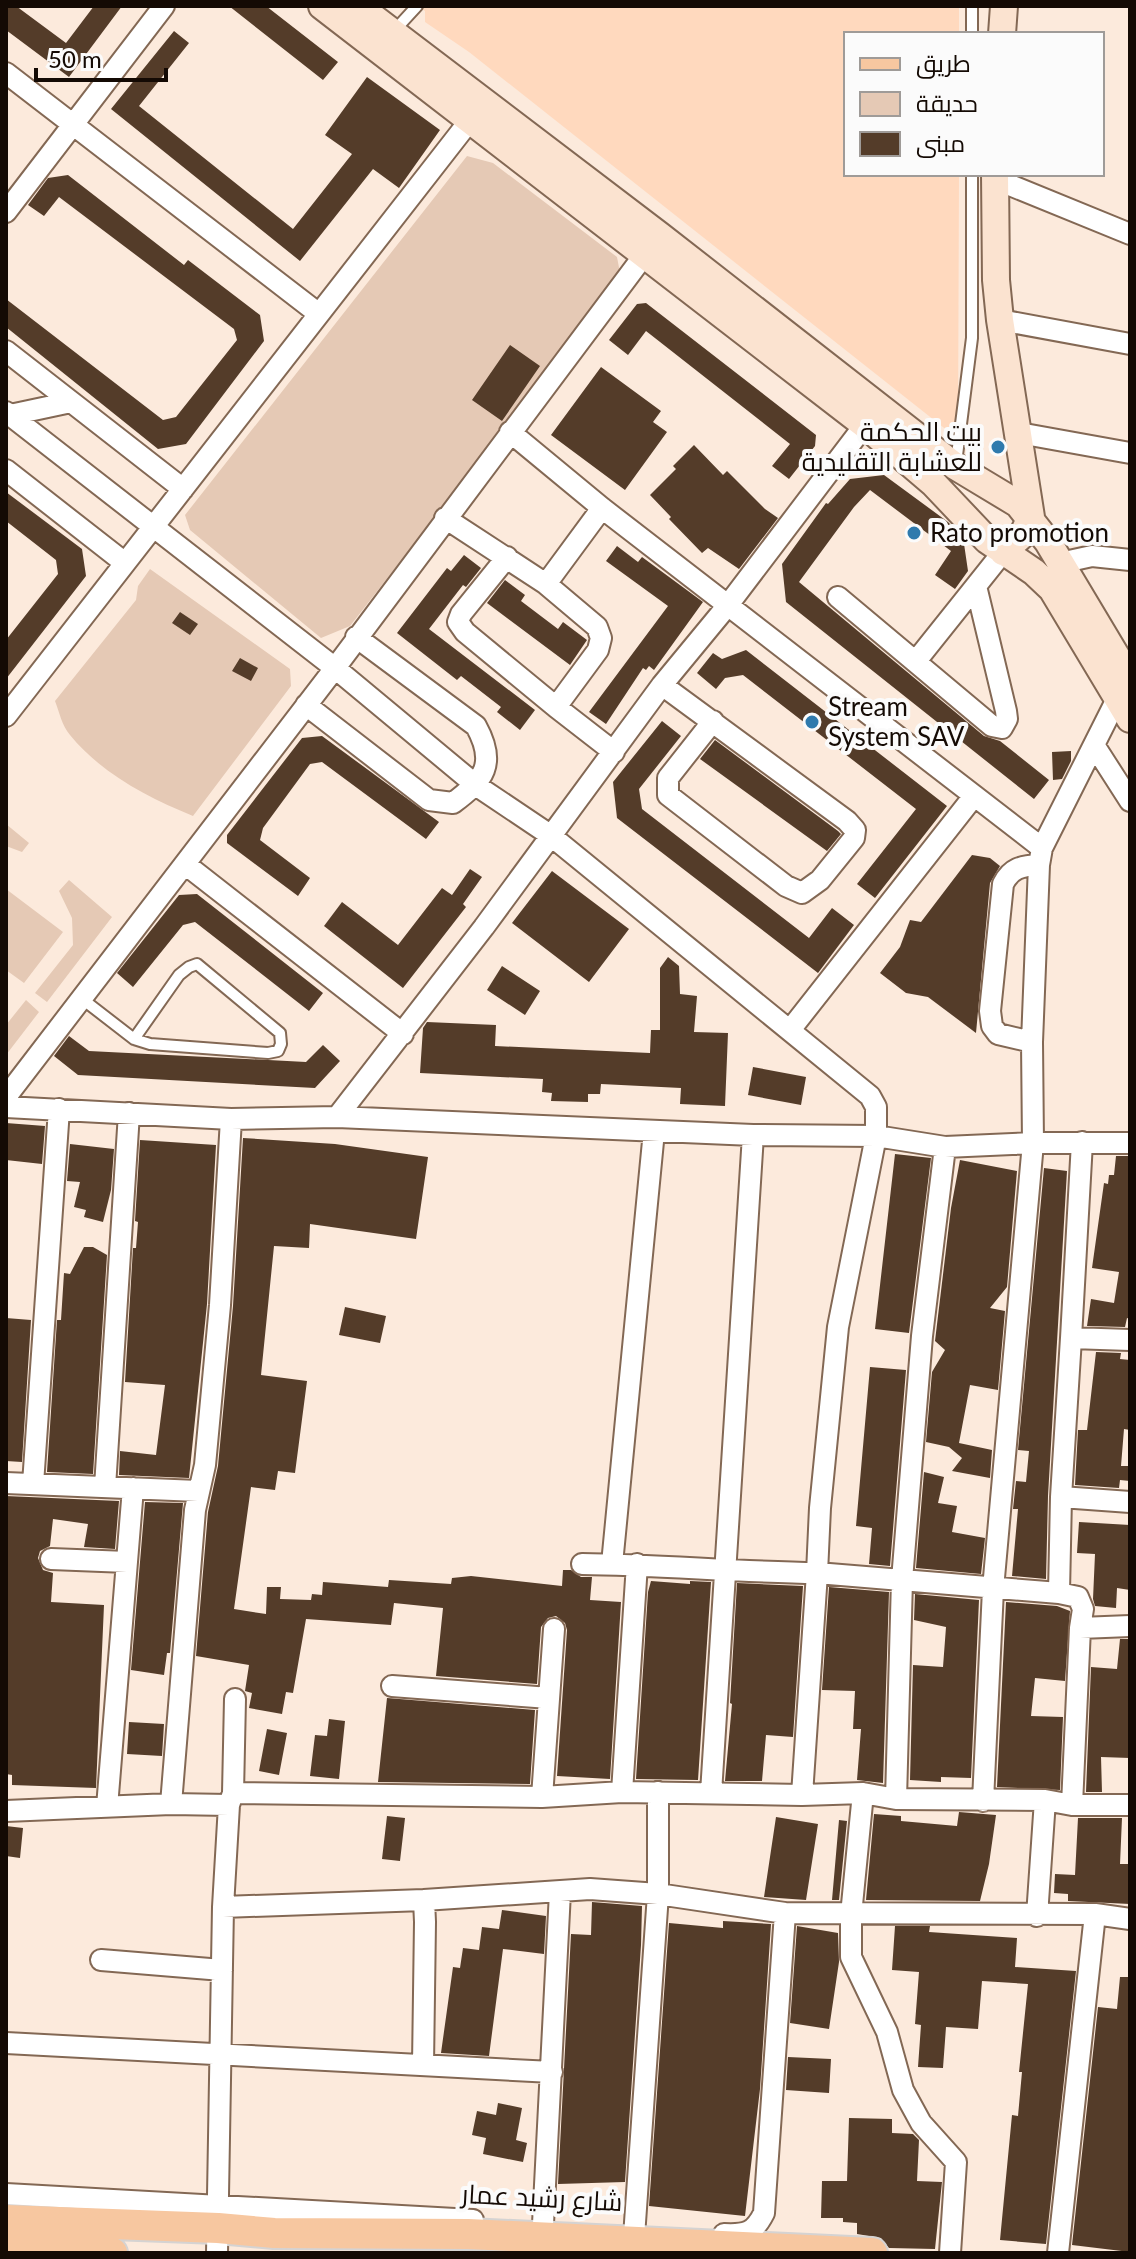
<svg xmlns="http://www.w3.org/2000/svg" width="1136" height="2259" viewBox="0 0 1136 2259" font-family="Lato,Cairo,sans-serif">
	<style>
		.built { fill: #ffd9be }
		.green { fill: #e5c9b5 }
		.building { fill: #543c29 }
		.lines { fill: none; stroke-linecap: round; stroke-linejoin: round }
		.lane-casing { stroke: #836854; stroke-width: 14 }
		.street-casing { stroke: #836854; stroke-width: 24 }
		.secondary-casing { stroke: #836854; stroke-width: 30 }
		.primary-casing { stroke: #d5d3d2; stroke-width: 34 }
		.lane { stroke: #fff; stroke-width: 10 }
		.street { stroke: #fff; stroke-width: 20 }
		.secondary { stroke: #fbe3d0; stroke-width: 26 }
		.primary { stroke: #f7c7a0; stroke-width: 30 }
		.poi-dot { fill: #2f7aad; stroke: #fbfbfb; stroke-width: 3 }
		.labels { text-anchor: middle; stroke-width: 8; stroke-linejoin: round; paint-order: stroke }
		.poi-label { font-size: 26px; fill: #140a04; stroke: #fbfbfb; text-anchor: start }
		.street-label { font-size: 26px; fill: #140a04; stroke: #fbfbfb }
	</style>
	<rect width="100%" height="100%" fill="#fceadc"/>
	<path class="built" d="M418 6H959V34H846V174H959L958 439 469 52 425 22V11Z"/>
	<path class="green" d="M467 156 493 163 617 257 621 278 350 626 321 638 190 530 185 515Z
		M150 569 290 669 291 686 193 816C147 797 102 774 70 735 62 726 59 711 55 701L136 600 138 586Z
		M6 824 29 843 22 852 6 846Z
		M69 880 112 917 47 1002 35 993 73 945 72 918 59 891Z
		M6 889 63 932 24 983 6 970Z
		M26 1000 39 1012 6 1055V1025Z"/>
	<path class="building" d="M6 6H16L66 43 94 6H122L69 77 6 30Z
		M229 6H266L338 62 323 80Z
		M174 31 189 43 139 106 293 229 352 154 325 135 367 77 440 130 399 188 373 169 300 261 111 109Z
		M68 175 184 265 188 260 260 315 264 341 186 444 158 449 6 327V299L163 420 176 417 237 340 234 329 59 197 44 216 28 205 48 178Z
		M646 303 816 435 815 446 789 479 772 466 790 444 646 331 628 355 609 340 637 304Z
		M510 345 540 366 502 421 472 400Z
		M601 367 661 411 653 422 667 432 625 490 551 435Z
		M694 445 723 475 727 471 765 509 778 518 739 569 708 548 702 553 669 519 671 517 650 495 676 469 673 466Z
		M884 475 948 522 963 537 968 571 955 589 935 575 951 551 870 490 854 507 799 582 984 736 1000 741 1049 780 1034 799 786 602 782 564 826 503 828 504 850 479Z
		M6 492 82 549 86 576 6 679V640L58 574 56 560 6 521Z
		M617 546 638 562 642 557 703 602 654 670 649 666 646 670 643 668 606 724 589 712 668 606 606 561Z
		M464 555 481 568 466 587 463 585 429 629 535 710 520 730 497 712 501 707 461 676 457 680 397 633 447 568 451 571Z
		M505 580 525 595 521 601 558 629 563 622 587 640 570 665 487 603Z
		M180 612 198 624 190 635 172 623Z
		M746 650 947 806 875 898 857 884 916 809 743 675 725 678 716 689 697 673 713 653 722 659Z
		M240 658 258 668 251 681 232 671Z
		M662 721 681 736 639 789 642 809 809 938 832 908 854 925 818 973 617 818 613 782Z
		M322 736 439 822 426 839 322 762 310 764 263 828 260 840 310 878 298 896 227 843V835L302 738Z
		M715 740 838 831 841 834 827 851 700 759Z
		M1071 751V761L1062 779 1053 780 1052 752Z
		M972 855 990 858 1000 866 990 883 976 1033 928 997 906 993 880 973 900 947 910 920 921 922Z
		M470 869 482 877 463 904 466 907 403 988 324 926 342 902 398 945 442 888 452 895Z
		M552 871 629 929 589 982 512 923Z
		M197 894 323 993 309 1011 195 922 183 925 133 987 117 973 179 895Z
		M668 957 679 966 680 994 697 996 694 1032 728 1033 725 1106 680 1104 681 1088 601 1084 600 1094H588V1102L551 1101 552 1093 542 1092 543 1079 420 1073 423 1028 427 1022 496 1025 495 1046 650 1053 651 1030H660V968Z
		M502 966 540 991 525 1015 487 990Z
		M69 1036 89 1051 306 1062 323 1045 340 1061 315 1088 78 1075 54 1056Z
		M753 1067 806 1077 801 1105 748 1095Z
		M6 1123 45 1126 42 1164 6 1160Z
		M243 1138 335 1144 428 1157 416 1239 310 1224 309 1248 274 1246 261 1375 307 1381 295 1473 278 1471 275 1490 251 1487 234 1609 266 1614 267 1587H281L280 1599 311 1600 312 1594 322 1595 323 1582 388 1587 389 1580 451 1584 452 1578 471 1576 562 1586 563 1570H571L581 1577H592L590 1600 621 1602 610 1779 557 1776 567 1630 565 1623 556 1616 548 1618 541 1627 537 1684 436 1676 443 1608 394 1603 391 1625 306 1619 293 1693 286 1692 282 1714 249 1708 252 1693 245 1691 249 1665 196 1656 208 1512 218 1466 233 1306Z
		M140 1140 216 1145 207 1304 189 1478 119 1475 120 1451 156 1455 165 1385 125 1382 133 1248H136L138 1222 135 1221Z
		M70 1144 114 1149 111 1190 103 1222 84 1217 86 1210 74 1207 80 1182 67 1181Z
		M895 1154 931 1158 909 1333 875 1329Z
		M1116 1156H1130V1319L1127 1318 1125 1327 1087 1326 1091 1299 1114 1303 1119 1272 1092 1268 1104 1183 1108 1184 1109 1175H1114Z
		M960 1160 1017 1171 1007 1287 990 1308 1005 1311 998 1390 970 1385 959 1443 992 1450 990 1478 952 1471 962 1458 949 1447 926 1442 932 1372 945 1350 935 1341 951 1208Z
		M1044 1168 1067 1171 1048 1496 1046 1579 1012 1576 1018 1509H1013L1016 1481 1026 1482 1029 1451 1018 1450Z
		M84 1247H93L107 1255 93 1474 47 1472 57 1320H61L64 1273 70 1274Z
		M345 1307 386 1316 380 1343 339 1335Z
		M6 1318 31 1320 22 1462 6 1461Z
		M1096 1352 1121 1353 1120 1359 1130 1360V1430L1124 1429 1121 1466H1130V1481L1120 1480 1119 1488 1075 1485 1078 1430H1087Z
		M870 1367 906 1370 890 1566 869 1564 872 1528 856 1526Z
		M924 1472 944 1477 938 1503 957 1506 952 1532 985 1538 981 1574 916 1568Z
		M6 1496 119 1501 115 1549 84 1547 88 1524 53 1519 50 1546 40 1551 38 1558 43 1570 53 1573 51 1602 104 1605 96 1788 12 1785V1775L6 1774Z
		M145 1502 183 1503 170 1653H167L164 1675 131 1670Z
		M1079 1522 1130 1525V1590L1117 1588 1116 1608 1095 1606 1093 1599 1095 1554 1077 1553Z
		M651 1581 690 1584V1581L711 1582 698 1780 636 1779 648 1592Z
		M737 1583 803 1586 793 1737 766 1735 762 1781H725L732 1704 730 1703Z
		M829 1587 889 1592 883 1783 857 1780 861 1729H853L855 1691 822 1690Z
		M915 1594 979 1600 971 1778 941 1777V1782L910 1780 913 1665 943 1667 946 1627 914 1620Z
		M1006 1602 1057 1606 1070 1611 1065 1681 1035 1678 1031 1716 1063 1717 1060 1790 997 1787Z
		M1120 1639H1130V1758L1101 1757 1102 1792H1086L1091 1667 1117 1669Z
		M387 1698 535 1710 530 1784 378 1782Z
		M329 1719 345 1721 339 1779 310 1776 315 1735 327 1736Z
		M129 1722 164 1724 162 1756 127 1754Z
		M267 1729 287 1733 279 1775 259 1771Z
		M959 1812 996 1815 989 1864 980 1901 866 1900 874 1814 901 1816V1821L957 1826Z
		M387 1816 405 1818 400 1861 382 1859Z
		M776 1817 818 1824 806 1900 764 1897Z
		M1078 1818H1122L1120 1864H1130V1904L1068 1901V1894L1054 1893 1055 1874 1075 1875Z
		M839 1820 847 1821 839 1900H832Z
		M6 1826 23 1828 20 1858 6 1856Z
		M592 1902 642 1906 641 1945 625 2182 558 2184 571 1934 591 1935Z
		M502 1910 546 1916 544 1954 503 1949 489 2056 441 2053 453 1967 460 1968 463 1948 479 1950 482 1927 499 1929Z
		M723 1921 771 1924 760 2089 745 2216 649 2206 669 1923 723 1928Z
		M797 1926 838 1933 839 1962 829 2029 790 2023Z
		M895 1926H930L929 1932 1017 1938 1015 1967 1076 1971 1046 2244 1000 2240 1012 2115 1018 2116 1022 2072H1019L1028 1984 982 1981 978 2029 946 2027 943 2068 918 2067 921 2025 915 2024 919 1972 892 1970Z
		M1120 1977H1130V2252L1072 2245 1098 2007 1117 2009Z
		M788 2057 831 2059 829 2093 786 2090Z
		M498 2103 522 2108 516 2140 527 2143 523 2162 483 2154 486 2138 472 2135 477 2111 496 2115Z
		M849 2118 892 2119V2133L913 2134 919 2140 917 2181 942 2182 935 2249 889 2248 881 2238 857 2234V2223L843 2222V2218H821L822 2181H847Z"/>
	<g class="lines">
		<defs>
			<path id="lane" d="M394 31 417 6
				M972 34V6
				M956 463 972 338V174
				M81 998 134 1039 150 1044 268 1053 278 1051 281 1044 280 1033 197 964 189 967 179 975 134 1039"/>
			<path id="street" d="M6 73 319 314
				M995 179 1130 234
				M6 212 164 6
				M1000 320 1130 344
				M6 351 183 489
				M6 412 335 668 477 786 550 835 870 1096 876 1107V1136L753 1135 337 1117 231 1119 6 1107
				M10 415 71 402
				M510 432 602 508 1042 848
				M1019 433 1130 453
				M6 470 125 563
				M445 518 546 584 597 627 601 638 598 650 556 707
				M507 557 461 614 458 622 465 632 556 707 614 752
				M1060 563 1092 556 1130 560
				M546 584 602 508
				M838 597 992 726 1002 728 1007 719 1006 711 976 586
				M916 661 1003 552
				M662 685 847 821 855 830 854 838 820 880 802 893 786 886 668 795V778L713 721
				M306 705 429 800 453 803C484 780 497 764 476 726L356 637
				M6 716 478 110
				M1094 745 1130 801
				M185 864 403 1034
				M790 1030 974 796
				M1032 1042 998 1034 992 1026 990 1011 1003 884C1011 868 1021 866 1039 865
				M6 1097 335 668 651 246
				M337 1117 484 927 662 685 728 605 873 414
				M1082 1142 1071 1338 1130 1340
				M1130 1143H1033L945 1147 876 1136 838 1327 820 1508 817 1573 1059 1593 1061 1497 1130 1502
				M6 1483 198 1491
				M33 1484 59 1109
				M105 1487 129 1113
				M1061 1497 1071 1338
				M51 1559 127 1562
				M582 1564C660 1565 738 1572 817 1573L802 1795
				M612 1564 654 1131
				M1059 1593 1078 1597 1083 1609 1080 1628
				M392 1686 549 1698
				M622 1792 637 1564
				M233 1793 542 1797 622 1792 802 1795 863 1793 896 1799 1045 1800 1072 1805H1130
				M711 1793 753 1135
				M863 1793 851 1915V1957L887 2032 903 2090 921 2123 956 2162 950 2253
				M542 1797 554 1629
				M896 1799 902 1580 922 1336 945 1147
				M983 1801 993 1589 1033 1143 1032 1042 1039 865 1042 848 1118 697
				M171 1804 195 1510 205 1465 220 1305 231 1119
				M1072 1805 1080 1628 1130 1626
				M107 1807 133 1488
				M6 1811 171 1804 229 1805
				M424 1900 590 1889 658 1894 785 1913 1095 1914 1130 1919
				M223 1907 424 1900 425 1922 423 2065
				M1037 1916 1045 1800
				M101 1960 222 1970
				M6 2043 552 2072
				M6 2194 473 2220
				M543 2224 560 1892
				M724 2234C746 2235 754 2233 764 2213L785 1913
				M633 2251 658 1894V1792
				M217 2253 223 1907 229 1805 233 1793 235 1699
				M1058 2253 1095 1914"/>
			<path id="secondary" d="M322 6 865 425 933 483 987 540 1034 572 1052 589 1130 719
				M358 6 659 235 955 466 1018 504 1048 542 1130 679
				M1002 34 1004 6
				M995 174 996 280 1000 320 1031 517 1023 534 1003 552"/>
			<path id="primary" d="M6 2220 218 2228 274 2233 468 2234 872 2253
				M6 2246 112 2253"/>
		</defs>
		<use href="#lane" class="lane-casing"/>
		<use href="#street" class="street-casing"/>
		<use href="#secondary" class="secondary-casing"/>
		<use href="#primary" class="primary-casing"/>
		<use href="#lane" class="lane"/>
		<use href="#street" class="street"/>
		<use href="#secondary" class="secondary"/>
		<use href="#primary" class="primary"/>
	</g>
	<g class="poi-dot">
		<circle cx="998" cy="447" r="8"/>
		<circle cx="914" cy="533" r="8"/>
		<circle cx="812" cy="722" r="8"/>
	</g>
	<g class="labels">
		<g class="poi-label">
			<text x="982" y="441" text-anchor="end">بيت الحكمة<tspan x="982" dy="30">للعشابة التقليدية</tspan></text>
			<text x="930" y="542">Rato promotion</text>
			<text x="828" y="716">Stream<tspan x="828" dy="30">System SAV</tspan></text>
		</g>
		<g class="street-label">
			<text transform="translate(542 2198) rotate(3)" y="9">شارع رشيد عمار</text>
		</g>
	</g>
	<rect width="1136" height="2259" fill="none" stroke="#140a04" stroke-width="16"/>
	<rect x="844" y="32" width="260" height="144" fill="#fbfbfb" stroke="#9f9b98" stroke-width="2"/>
	<rect x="860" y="58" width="40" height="12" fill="#f7c7a0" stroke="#9f9b98" stroke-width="2"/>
	<text x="916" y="72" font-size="24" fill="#140a04">طريق</text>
	<rect x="860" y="92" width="40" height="24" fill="#e5c9b5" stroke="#9f9b98" stroke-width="2"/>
	<text x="916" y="112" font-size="24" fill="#140a04">حديقة</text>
	<rect x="860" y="132" width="40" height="24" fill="#543c29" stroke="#9f9b98" stroke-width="2"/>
	<text x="916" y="152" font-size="24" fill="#140a04">مبنى</text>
	<path d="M36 68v12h130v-12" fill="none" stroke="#140a04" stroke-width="4"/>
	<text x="48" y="68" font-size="24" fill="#140a04" stroke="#fbfbfb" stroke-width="6" paint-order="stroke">50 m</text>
</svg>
